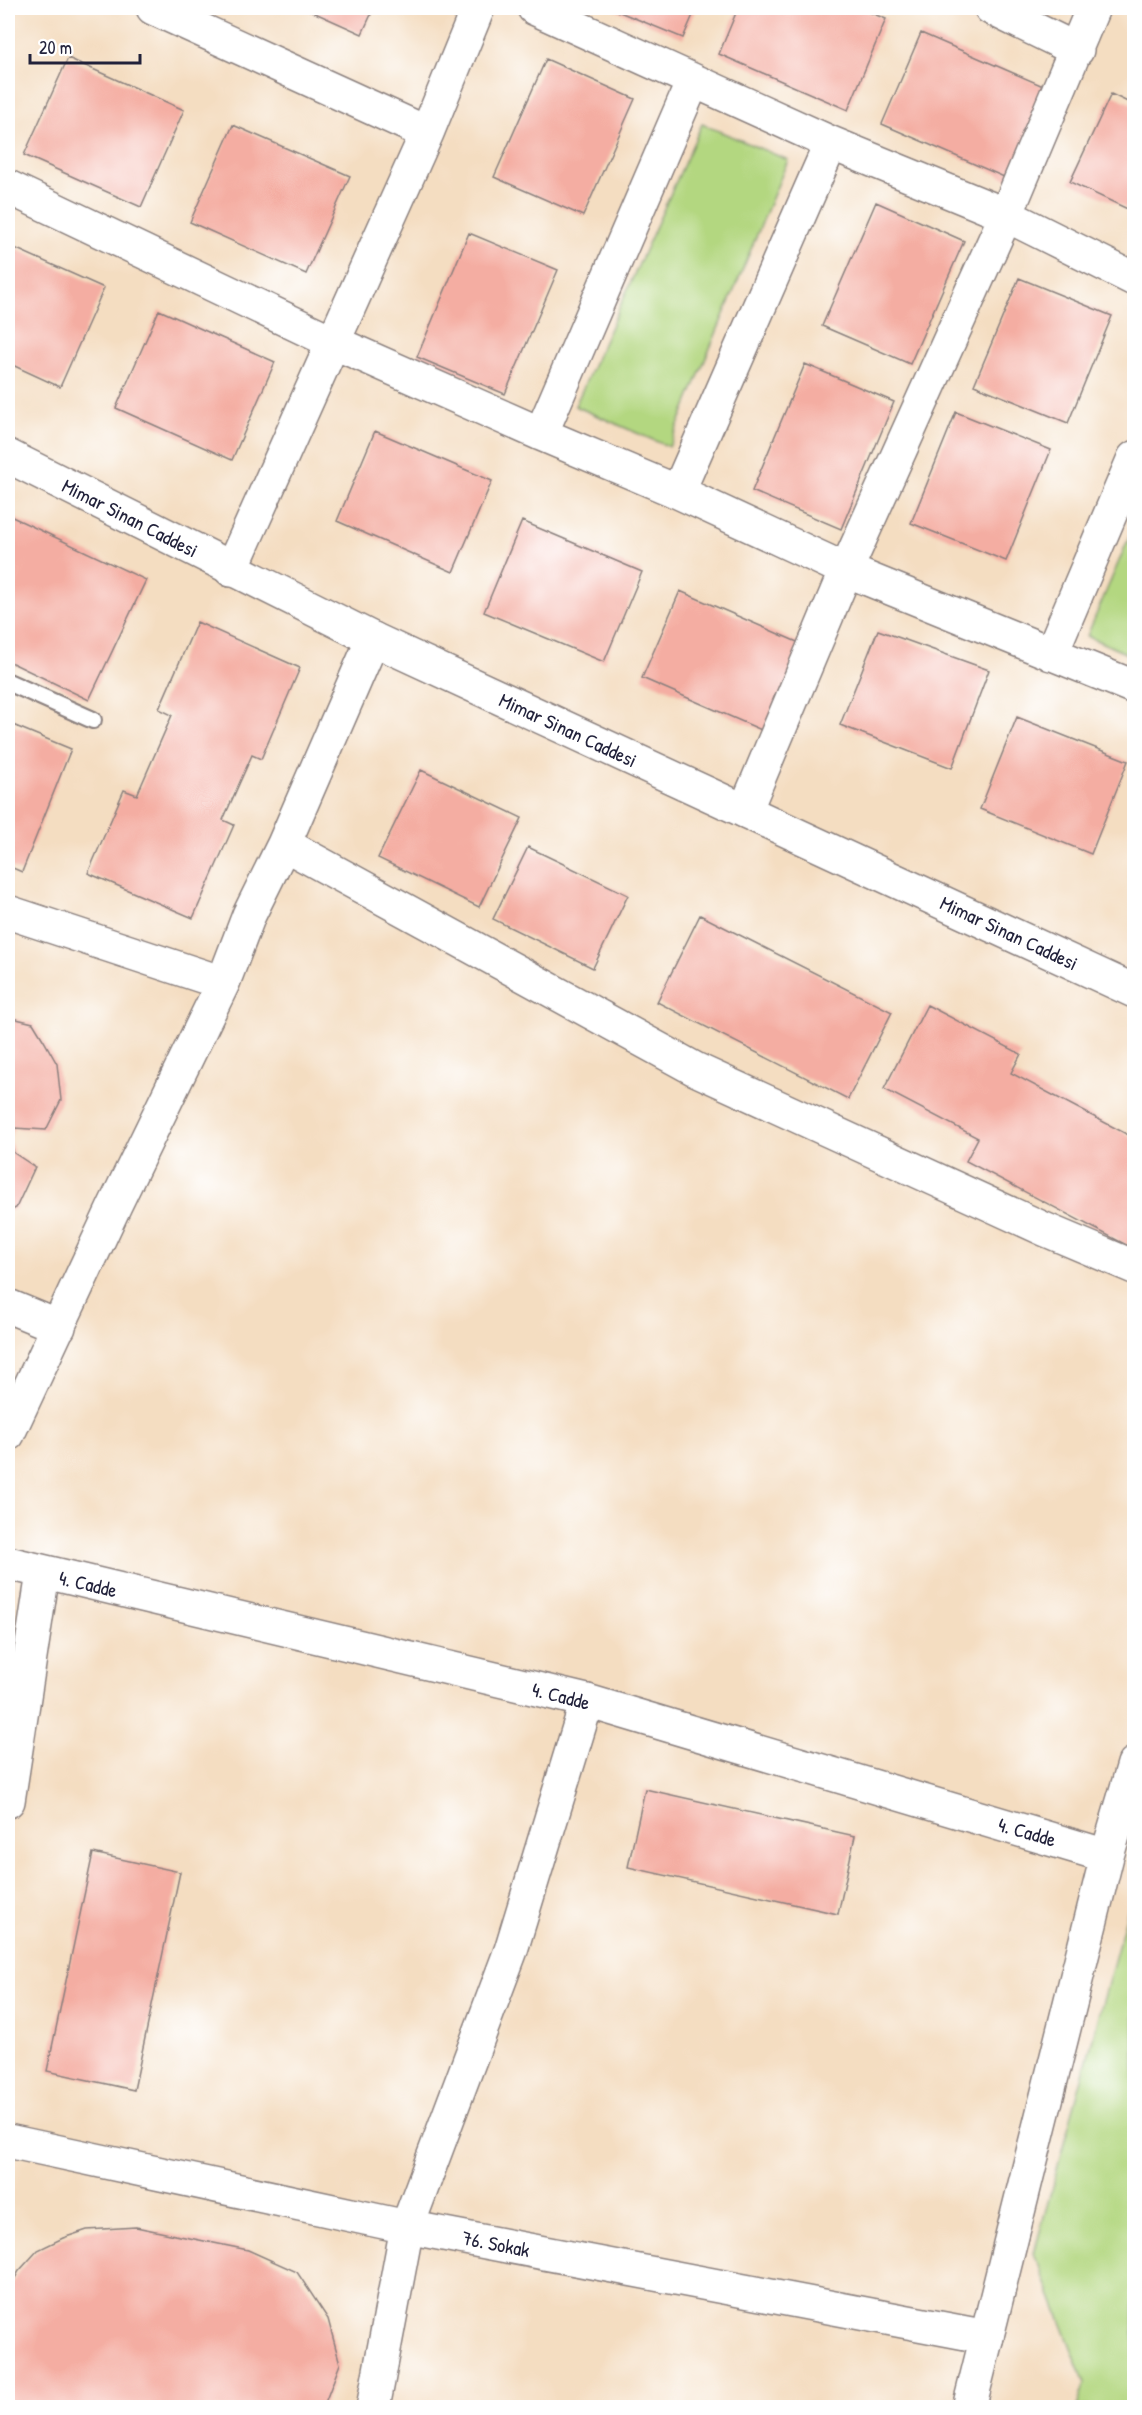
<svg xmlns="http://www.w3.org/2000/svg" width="1142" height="2415" viewBox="0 0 1142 2415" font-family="'Patrick Hand',sans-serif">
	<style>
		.green { fill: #b3d780; stroke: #6a7c5e; stroke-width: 1.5 }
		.building { fill: #f4ada2 }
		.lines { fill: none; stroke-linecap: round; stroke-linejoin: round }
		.lane-casing { stroke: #8b807e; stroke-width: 20 }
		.street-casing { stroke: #8b807e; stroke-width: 36 }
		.secondary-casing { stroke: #8b807e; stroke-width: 36 }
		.lane { stroke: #fff; stroke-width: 16 }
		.street { stroke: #fff; stroke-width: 33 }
		.secondary { stroke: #fff; stroke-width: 33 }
		.labels { text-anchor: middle; stroke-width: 5; stroke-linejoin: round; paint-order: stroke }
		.street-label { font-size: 20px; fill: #22223b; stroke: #fff }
	</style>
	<rect width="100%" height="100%" fill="#fff"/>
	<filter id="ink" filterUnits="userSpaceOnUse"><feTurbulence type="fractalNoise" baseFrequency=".0167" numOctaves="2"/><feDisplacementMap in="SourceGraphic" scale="12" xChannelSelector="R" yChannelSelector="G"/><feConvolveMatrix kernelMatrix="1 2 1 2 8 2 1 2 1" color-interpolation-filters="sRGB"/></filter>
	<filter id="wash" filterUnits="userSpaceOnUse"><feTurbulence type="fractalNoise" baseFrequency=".008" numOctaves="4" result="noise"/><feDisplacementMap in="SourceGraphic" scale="24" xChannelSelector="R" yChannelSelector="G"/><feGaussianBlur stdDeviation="1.35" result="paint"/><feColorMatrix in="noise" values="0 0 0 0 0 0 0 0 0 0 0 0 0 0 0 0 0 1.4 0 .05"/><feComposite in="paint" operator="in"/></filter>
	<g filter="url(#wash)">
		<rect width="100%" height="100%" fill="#f4ddc1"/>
		<path class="green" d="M702 124 788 160 669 447 575 406Z
			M1134 526V657L1087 636Z
			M1134 1888V2407H1077L1085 2383 1034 2253Z"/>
		<g id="blocks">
			<path class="building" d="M304 8H374L362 34Z
				M610 8H696L683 38Z
				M738 8H859L886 19 848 110 719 54Z
				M921 33 1050 89 1011 180 882 124Z
				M68 58 184 110 141 207 24 155Z
				M546 59 635 99 583 216 494 177Z
				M1111 94 1134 105V212L1070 182Z
				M233 125 350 176 306 274 190 222Z
				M876 202 964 241 910 364 822 326Z
				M469 233 558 270 505 394 417 357Z
				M8 245 104 288 60 387 8 363Z
				M1019 278 1112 316 1068 423 974 385Z
				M159 310 275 362 232 460 116 408Z
				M805 364 894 402 841 529 752 491Z
				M956 412 1051 450 1006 561 911 523Z
				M375 431 492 481 453 572 337 521Z
				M8 515 146 580 89 700 8 661Z
				M522 521 642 572 604 662 484 612Z
				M680 591 804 645 766 732 642 678Z
				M197 622 300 668 261 759 252 755 223 820 234 825 193 918 88 873 124 790 137 795 172 715 159 709Z
				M878 630 989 670 952 768 840 725Z
				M1017 717 1128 761 1091 854 980 809Z
				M8 723 71 749 22 872 8 866Z
				M421 770 522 818 479 907 378 858Z
				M528 847 628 895 593 968 493 919Z
				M700 915 892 1012 848 1099 657 1002Z
				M927 1005 1021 1054 1011 1073 1134 1138V1249L966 1161 978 1138 884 1089Z
				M8 1017 33 1023 44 1041 57 1064 61 1100 46 1130 14 1128 9 1139 14 1153 35 1167 16 1208 8 1212Z
				M645 1789 855 1836 838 1914 628 1867Z
				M93 1853 180 1872 134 2090 47 2071Z
				M136 2227 248 2250 297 2272 328 2319 340 2364 323 2408H10L8 2402V2291L19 2271 38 2250 63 2238 87 2230Z"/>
		</g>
	</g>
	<g filter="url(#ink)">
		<use href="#blocks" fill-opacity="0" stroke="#8b807e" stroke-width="1.5"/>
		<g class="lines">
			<defs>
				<path id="lane" d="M8 682 93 720"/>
				<path id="street" d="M153 8 427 133
					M534 8 831 143 1006 215 1134 279
					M991 8 1077 50
					M8 187 333 342 541 434 678 492 846 570 1134 687
					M541 434 693 81
					M678 492 831 143
					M231 570 427 133 478 8
					M1051 654 1134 458
					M745 811 846 570 1006 215 1093 8
					M284 844 695 1069 1044 1229 1134 1267
					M8 912 223 983
					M8 1306 59 1327
					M8 1434 115 1205 223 983 249 915 284 844 373 639
					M8 1801 43 1573
					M8 2141 407 2227 987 2337
					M373 2408 407 2227 511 1950 587 1701"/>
				<path id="secondary" d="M8 456 373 639 1134 991
					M8 1563 587 1701 1107 1856
					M969 2408 1107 1856 1134 1764"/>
			</defs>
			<use href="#lane" class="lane-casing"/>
			<use href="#street" class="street-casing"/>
			<use href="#secondary" class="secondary-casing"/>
			<use href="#lane" class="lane"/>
			<use href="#street" class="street"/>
			<use href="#secondary" class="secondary"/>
		</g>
	</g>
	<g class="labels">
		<g class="street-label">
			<text transform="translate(130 518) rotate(27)" y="7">Mimar Sinan Caddesi</text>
			<text transform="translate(568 730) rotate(25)" y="7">Mimar Sinan Caddesi</text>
			<text transform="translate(1009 933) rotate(25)" y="7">Mimar Sinan Caddesi</text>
			<text transform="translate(88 1584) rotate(13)" y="7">4. Cadde</text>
			<text transform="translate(561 1696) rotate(14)" y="7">4. Cadde</text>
			<text transform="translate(1027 1832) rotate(16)" y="7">4. Cadde</text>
			<text transform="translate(496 2244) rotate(11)" y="7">76. Sokak</text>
		</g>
	</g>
	<rect width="1142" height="2415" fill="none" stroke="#fff" stroke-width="30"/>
	<path d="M30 54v9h110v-9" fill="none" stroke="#22223b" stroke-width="3"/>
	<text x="39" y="54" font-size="18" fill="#22223b" stroke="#ffffff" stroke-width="4.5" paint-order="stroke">20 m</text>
</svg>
